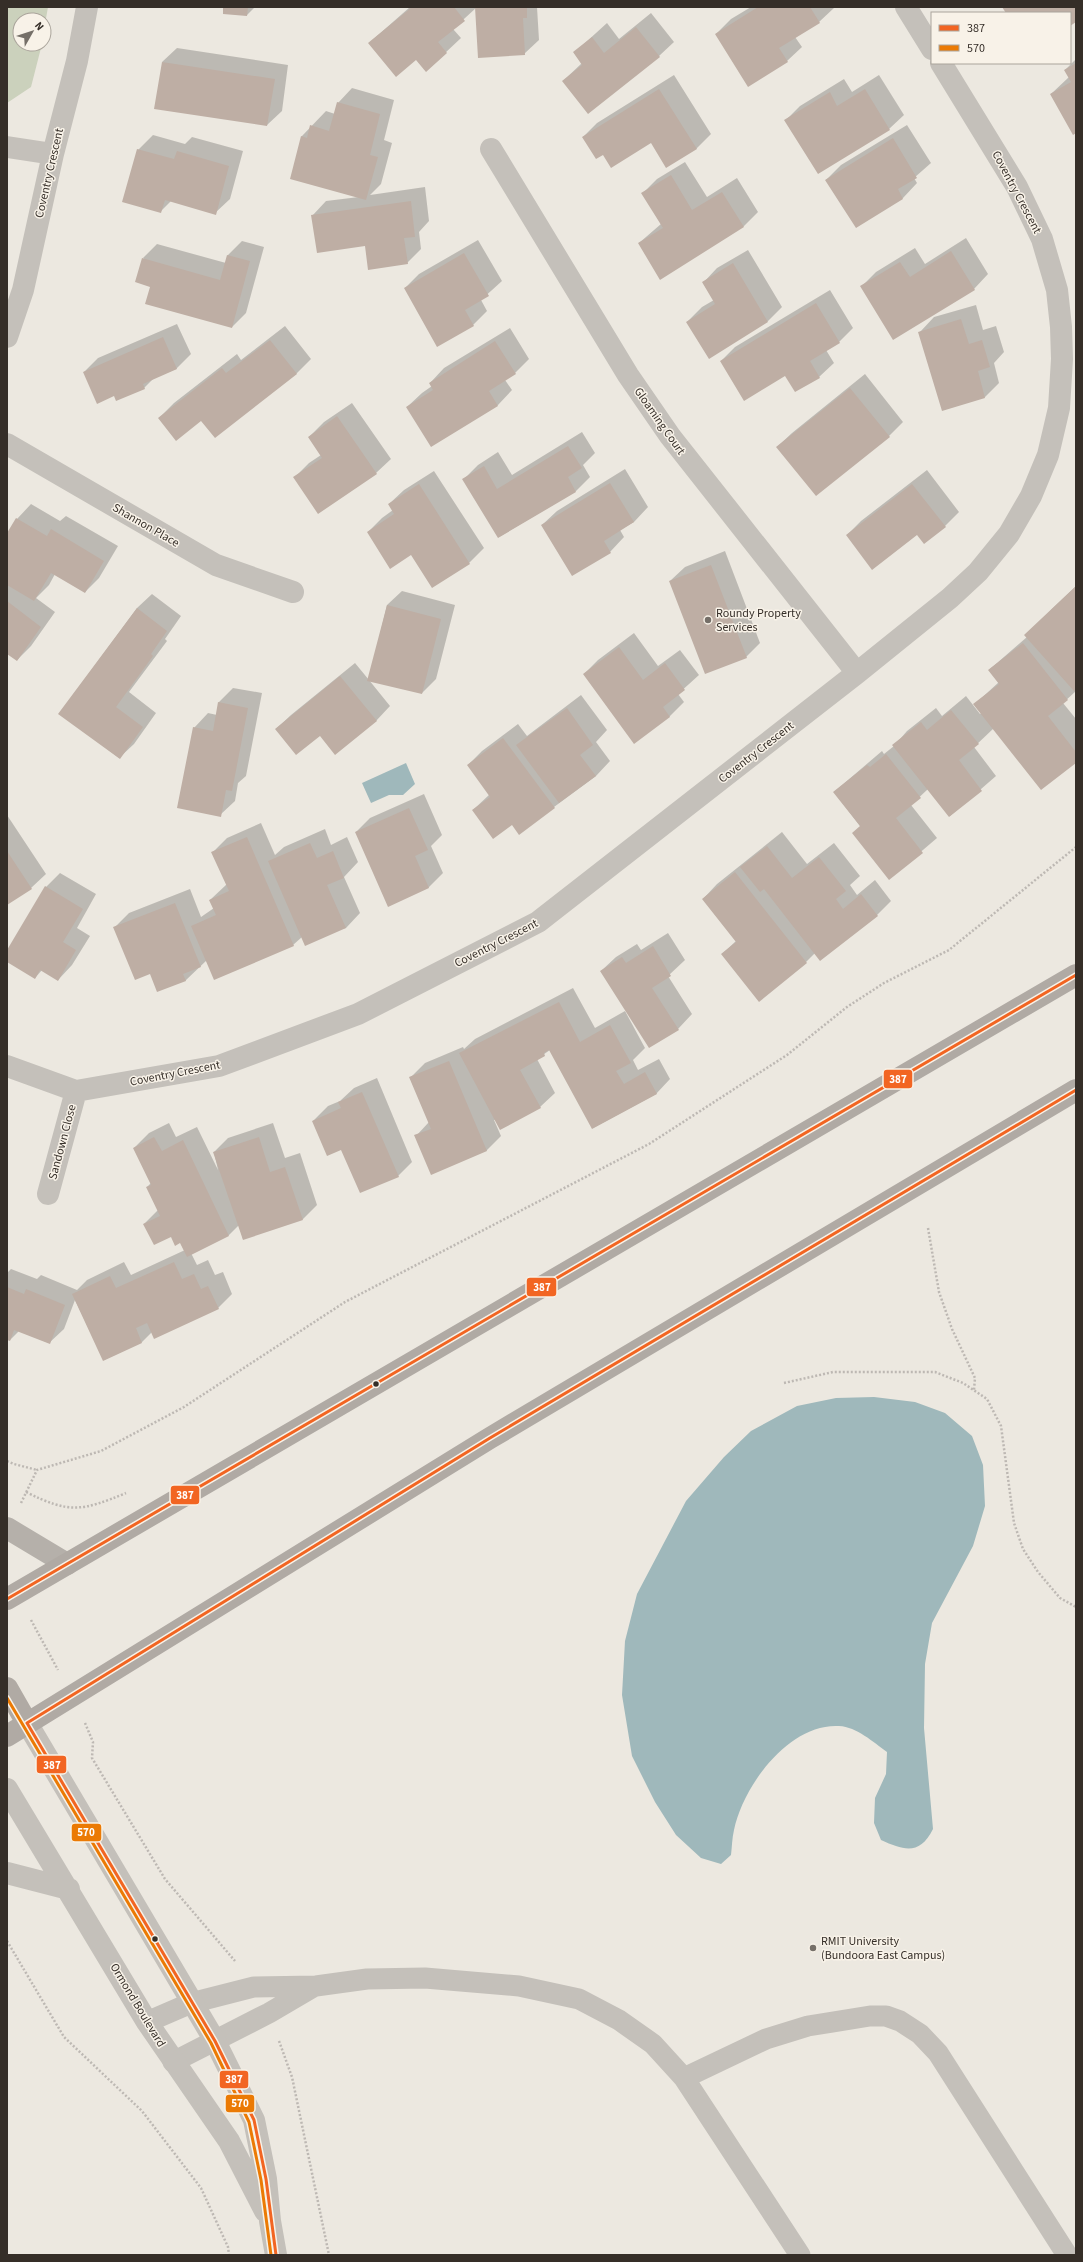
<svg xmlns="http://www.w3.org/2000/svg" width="1083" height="2262" viewBox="0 0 1083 2262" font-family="'Source Sans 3',sans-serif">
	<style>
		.green { fill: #cbd1bc }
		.water { fill: #9fb8bb }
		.shadow { fill: #0003 }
		.building { fill: #beaea4 }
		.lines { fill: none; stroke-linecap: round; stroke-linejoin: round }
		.path { stroke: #bdb8b3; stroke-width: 2.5; stroke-dasharray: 2 2; stroke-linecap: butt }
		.service { stroke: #c4c0ba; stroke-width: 21 }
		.minor { stroke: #c4c0ba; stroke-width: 22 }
		.secondary { stroke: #b5b0aa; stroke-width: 22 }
		.trunk { stroke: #b0aaa4; stroke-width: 22 }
		.bus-1-casing { stroke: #f8f2e8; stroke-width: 6 }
		.bus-2-casing { stroke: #f8f2e8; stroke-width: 6 }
		.bus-1 { stroke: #f26522; stroke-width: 3 }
		.bus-2 { stroke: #eb7a04; stroke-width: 3 }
		.poi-dot { fill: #756f68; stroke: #f8f2e8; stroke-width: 1.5 }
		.bus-dot { fill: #352e28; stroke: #f8f2e8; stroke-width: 1.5 }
		.labels { text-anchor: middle; stroke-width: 3; stroke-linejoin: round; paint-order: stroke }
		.street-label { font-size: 12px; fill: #352e28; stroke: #f8f2e8 }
		.poi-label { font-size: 12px; fill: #352e28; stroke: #f8f2e8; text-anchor: start }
		.line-badge { stroke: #f8f2e8; stroke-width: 1.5 }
		.badge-label { font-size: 11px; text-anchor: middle; font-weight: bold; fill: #fff }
	</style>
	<rect width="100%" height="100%" fill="#ece8e0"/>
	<path class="green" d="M7 7H48L44 30V20H20V44H42L31 87 7 103Z"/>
	<path class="water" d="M406 763 415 784 403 795H389L371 803 362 783Z
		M874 1397 915 1402 945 1413 972 1436 983 1465 985 1506 973 1546 932 1623 925 1664 924 1728 933 1829C920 1855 905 1851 881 1840L874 1823 875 1798 886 1774 887 1752C873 1742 857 1727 839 1726 789 1723 743 1786 734 1830 732 1838 732 1847 731 1855L721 1864 701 1858 676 1835 655 1802 632 1756 622 1695 625 1641 637 1594 686 1501 724 1457 751 1431 797 1406 836 1398Z"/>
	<path class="shadow" d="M222 7H255L247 15Z
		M410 7H537L539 40 524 54 476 8 453 29 461 38 426 71 416 59 369 43Z
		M751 7H833L834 8 819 22 795 37 802 47 787 61 748 85 716 34 731 19Z
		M651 13 674 42 659 56 563 81 582 63 574 53 607 23 619 39Z
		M177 48 288 65 282 111 267 125 162 62Z
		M1076 59V132L1051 94 1069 77 1065 70Z
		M674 75 711 134 696 149 651 142 603 153 583 137 597 123Z
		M879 75 904 115 889 129 786 120 800 106 844 79 852 92Z
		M352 88 394 100 384 140 392 143 381 184 370 195 425 187 429 221 419 232 421 249 407 263 366 245 312 216 326 201 359 197 291 178 302 136 326 111 335 114 338 103Z
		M907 125 931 163 914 178 917 183 903 198 856 226 826 180 841 165Z
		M153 135 185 144 192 137 243 151 230 199 215 213 171 201 161 211 138 150Z
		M685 162 707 197 737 178 758 212 744 226 661 278 639 243 661 224 643 193 657 179Z
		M966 238 988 274 974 289 862 286 876 272 915 248 925 264Z
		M478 240 502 281 481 300 487 311 473 325 405 288 419 274Z
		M242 241 264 247 246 313 232 327 143 258 157 244 226 263 228 255Z
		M748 250 782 307 768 321 709 357 687 322 702 307 714 300 703 283 717 268Z
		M830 290 853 328 839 342 826 350 834 363 819 377 786 375 721 361 735 347Z
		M976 305 983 330 996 326 1004 352 994 363 999 383 985 397 943 410 920 332 934 317Z
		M177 324 191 354 176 369 154 378 144 388 115 395 84 372 98 358Z
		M285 326 311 359 296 374 201 420 159 418 174 403 237 354 241 360Z
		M510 328 529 359 515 373 505 380 512 390 498 405 431 446 407 407 422 393 432 386 430 383 444 368Z
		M865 374 903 422 889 436 777 447 792 433Z
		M352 403 391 459 376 473 294 478 309 463 321 455 309 437 324 422Z
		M582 432 595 453 583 465 590 477 576 491 499 537 464 479 478 465 498 452 512 475Z
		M625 469 648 507 634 522 620 530 624 537 610 552 542 525 557 511Z
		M927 470 959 512 945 526 917 534 847 535 861 521Z
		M434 471 484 548 469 563 432 586 412 554 368 532 382 518 393 510 389 504 404 490Z
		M31 504 60 521 66 516 118 546 99 578 85 592 55 574 49 585 36 598 55 612 31 646 17 660 7 653V535L17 519Z
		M725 551 760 643 746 657 670 581 685 567Z
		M1076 586V691L1063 703 1076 719V762L994 728 974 747 996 776 950 816 928 789 911 805 937 838 889 879 860 826 834 792 882 751 884 754 894 746 907 731 936 708 942 716 966 696 980 714 982 713 975 704 999 682 989 670 1027 637 1052 609Z
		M402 591 455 605 436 679 422 693 369 680 390 706 376 721 320 734 276 729 291 715 355 663 369 680 387 605Z
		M152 594 181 616 165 639 167 641 129 692 156 713 134 744 119 758 60 713 137 608Z
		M634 633 658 666 680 650 699 675 678 694 684 702 669 717 584 674 598 660Z
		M233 688 262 693 246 776 238 783 235 801 220 815 194 728 208 713 217 715 219 702Z
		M581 695 607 730 596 742 610 761 596 776 554 807 512 824 473 810 490 794 468 765 482 751 518 724 527 736Z
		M424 794 442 835 431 846 443 873 428 888 356 832 370 818Z
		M7 815 46 874 31 888 7 904Z
		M261 823 275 855 284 847 325 829 331 845 347 837 358 862 344 877 360 913 346 928 302 937 293 945 207 960 185 981 151 972 115 927 129 913 190 889 201 917 214 908 210 900 227 884 213 852 227 838Z
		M782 832 807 864 834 843 860 876 850 885 857 895 875 880 891 901 877 915 815 953 806 962 722 954 736 941 703 899 717 884Z
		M60 873 96 894 77 928 90 936 72 965 58 980 42 970 35 978 7 961V952L46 887Z
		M668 933 685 960 668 976 692 1014 678 1029 601 971 616 957 637 944 641 950Z
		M573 988 595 1028 625 1011 645 1048 633 1060 638 1070 659 1059 670 1079 656 1094 593 1128 550 1050 537 1059 555 1093 540 1107 494 1120 501 1136 486 1151 416 1136 429 1122 410 1078 425 1063 463 1047 464 1049 475 1039Z
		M377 1078 412 1162 398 1176 342 1149 313 1121 328 1106 340 1101 354 1088Z
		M169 1123 176 1137 197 1127 218 1170 214 1152 228 1138 273 1123 285 1158 300 1153 317 1205 303 1219 243 1239 239 1225 229 1235 191 1253 197 1265 208 1260 215 1275 223 1272 232 1294 218 1308 152 1332 142 1342 104 1360 75 1300 64 1329 49 1343 19 1331 10 1340 7 1339V1273L11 1269 37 1279 41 1275 77 1290 87 1280 124 1262 131 1275 185 1250 181 1242 171 1236 144 1224 158 1210 147 1187 151 1183 134 1148 149 1133Z"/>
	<path class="building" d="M223 7H248L247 16 223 14Z
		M412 7H454L465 21 438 42 447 53 426 72 416 60 396 77 368 43Z
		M475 7H527V18H523L525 55 478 58Z
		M758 7H810L820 23 779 48 788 62 748 87 715 34Z
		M1002 7H1076V22L1070 26V13H1006Z
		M636 27 660 57 588 114 562 81 582 65 573 52 592 37 604 53Z
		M162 62 275 79 267 126 154 109Z
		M1076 63V133L1073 135 1050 94 1071 82 1064 70Z
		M659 89 697 149 666 168 651 143 611 168 603 155 596 159 582 137Z
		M865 89 890 130 818 174 784 120 830 92 837 106Z
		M337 102 380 114 370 155 378 157 366 200 290 179 301 136 307 138 310 125 329 131Z
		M893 138 917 178 898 189 903 199 856 228 825 180Z
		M137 149 174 159 177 151 229 166 216 215 165 200 161 213 122 202Z
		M671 175 692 210 722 192 744 227 660 280 638 243 663 228 641 193Z
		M411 201 415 237 404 238 408 264 368 270 365 246 317 253 311 215Z
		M951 251 975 290 893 340 860 286 900 262 910 277Z
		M464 253 489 296 465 310 474 326 437 347 404 288Z
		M227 255 250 261 232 328 145 304 150 287 135 282 142 258 220 280Z
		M733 263 768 322 709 359 686 322 715 304 702 282Z
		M816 303 840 343 810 361 820 378 795 392 785 376 744 401 720 361Z
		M961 319 969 344 982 340 990 367 978 371 985 398 942 411 918 332Z
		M163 337 177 369 143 384 145 389 116 401 114 396 97 404 83 372Z
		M270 340 297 374 215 438 201 421 176 441 158 418 222 368 226 373Z
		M495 341 516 374 489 391 498 406 431 447 406 407 433 390 429 383Z
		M850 388 890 437 816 496 776 447Z
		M337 416 377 474 318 514 293 477 322 458 308 437Z
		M568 446 582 468 568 477 576 492 498 538 462 479 484 466 497 489Z
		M610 483 634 522 604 541 611 553 572 576 541 525Z
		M419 484 470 564 432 588 411 555 390 569 367 532 394 514 388 504Z
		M912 484 946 527 924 544 917 535 872 570 846 535Z
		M16 518 47 536 51 529 104 561 85 593 51 573 34 601 7 585V533Z
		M711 565 747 658 705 674 669 581Z
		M1076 586V689L1074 691 1024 635Z
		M7 601 41 627 17 661 7 654Z
		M387 605 441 619 422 694 367 681Z
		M137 608 167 631 151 654 153 656 116 707 143 727 120 759 58 714Z
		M1023 643 1068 700 1048 716 1076 752V763L1041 790 973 704 999 684 988 670Z
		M619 647 643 680 665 663 685 690 663 707 670 717 634 744 583 674Z
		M340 676 377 721 335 755 320 736 296 755 275 729Z
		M218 702 248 708 232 791 226 790 221 817 177 808 193 727 213 731Z
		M567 708 593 745 580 755 596 776 559 803 516 745Z
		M951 710 979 744 959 760 982 791 949 817 892 745 921 722 927 730Z
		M503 738 555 808 519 835 512 825 493 839 472 810 490 797 467 765Z
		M886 754 921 798 896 818 923 853 889 880 852 833 860 826 833 792 867 765 870 767Z
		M409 808 428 850 415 856 429 888 388 907 355 832Z
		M247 837 294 946 214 980 191 926 216 915 209 900 229 891 211 852Z
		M310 843 317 858 333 851 344 878 327 885 346 928 305 946 268 861Z
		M767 846 792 878 819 857 846 891 836 899 843 909 861 894 878 916 820 961 764 889 760 892 740 867Z
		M7 851 32 889 7 905Z
		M735 872 807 963 759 1002 721 954 736 942 702 899Z
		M45 886 83 909 63 942 76 950 58 981 40 970 35 979 7 962V950Z
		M175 903 201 967 183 974 186 981 157 992 150 974 135 980 113 927Z
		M653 946 671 976 652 988 679 1030 649 1048 600 971 622 957 626 963Z
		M559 1002 580 1042 610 1025 631 1063 616 1071 624 1084 645 1072 657 1094 592 1129 549 1050 544 1053 545 1056 520 1070 541 1108 500 1130 459 1053Z
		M449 1061 487 1151 431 1175 414 1135 431 1129 409 1077Z
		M362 1092 399 1177 360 1193 341 1150 327 1156 312 1121 341 1108 338 1102Z
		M154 1137 162 1151 183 1140 229 1236 187 1257 180 1243 175 1246 171 1237 154 1245 143 1224 160 1216 146 1187 151 1185 133 1148Z
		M259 1137 270 1172 285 1167 303 1220 243 1240 213 1152Z
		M174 1262 182 1279 194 1274 201 1289 208 1286 219 1309 154 1339 147 1323 136 1328 142 1343 103 1361 72 1294 110 1276 116 1288Z
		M7 1287 24 1294 26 1289 65 1305 50 1344 14 1330 10 1341 7 1340Z"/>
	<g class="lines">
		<path class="path" d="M928 1228 939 1292 952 1329 975 1378 974 1390
			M784 1383 833 1372H935L963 1383 987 1399 1001 1426 1014 1523 1023 1549 1038 1572 1060 1598 1076 1607
			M7 1461 14 1464 37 1470
			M26 1492C70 1514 82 1511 126 1493
			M21 1503 37 1470 101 1451 184 1407 345 1302 649 1144 787 1055 847 1007 884 983 949 950 1076 847
			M31 1620 58 1670
			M85 1723 93 1742 92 1758 165 1879 235 1961
			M7 1941 64 2037 142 2111 201 2188 228 2247 229 2255
			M279 2041 292 2077 329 2255"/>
		<path class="service" d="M147 2022 191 2003 254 1987 316 1986 367 1979 425 1978 519 1986 579 1999 619 2020 653 2044 684 2078 800 2255
			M173 2062 269 2013 315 1986
			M684 2078 766 2039 808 2026 870 2016H886L900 2021 920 2034 938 2053 1067 2255"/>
		<path class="minor" d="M906 7 932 49
			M7 147 53 154
			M491 149 628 375 670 436 857 673
			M7 337 23 290 53 154 77 61 87 7
			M7 444 216 565 293 592
			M7 1066 76 1091 219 1066 358 1014 538 922 857 673 950 598 978 572 1009 534 1031 496 1048 455 1059 408 1062 359 1061 327 1057 290 1042 239 1017 187 941 63
			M48 1194 76 1091
			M27 1723 215 2041 254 2120 266 2179 270 2221 276 2255
			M7 1789 147 2022 229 2141 265 2211
			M7 1873 69 1889"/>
		<path class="secondary" d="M7 1528 67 1564"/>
		<path class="trunk" d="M7 1599 1076 975
			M7 1688 27 1723
			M7 1736 490 1438 1076 1090"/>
		<defs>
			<path id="bus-1" d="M7 1599 1076 975
				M276 2255 266 2179 254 2120 215 2041 27 1723 490 1438 1076 1090"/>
			<path id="bus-2" d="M7 1698 211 2043 249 2122 261 2180 271 2255"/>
		</defs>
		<use href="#bus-1" class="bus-1-casing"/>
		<use href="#bus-2" class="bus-2-casing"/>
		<use href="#bus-1" class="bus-1"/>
		<use href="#bus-2" class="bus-2"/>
	</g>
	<g class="poi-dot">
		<circle cx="708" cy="620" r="4"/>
		<circle cx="813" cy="1948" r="4"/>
	</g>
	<g class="bus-dot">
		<circle cx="376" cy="1384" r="3.5"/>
		<circle cx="155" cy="1939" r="3.5"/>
	</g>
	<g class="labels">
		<g class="street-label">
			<text transform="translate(49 173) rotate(-77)" y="4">Coventry Crescent</text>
			<text transform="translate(1017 192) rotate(62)" y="4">Coventry Crescent</text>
			<text transform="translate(660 421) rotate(55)" y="4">Gloaming Court</text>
			<text transform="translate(146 525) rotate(30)" y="4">Shannon Place</text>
			<text transform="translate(756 752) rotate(-38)" y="4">Coventry Crescent</text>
			<text transform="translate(496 943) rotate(-27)" y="4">Coventry Crescent</text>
			<text transform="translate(175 1073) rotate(-11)" y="4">Coventry Crescent</text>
			<text transform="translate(62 1142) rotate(-75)" y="4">Sandown Close</text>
			<text transform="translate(138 2005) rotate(59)" y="4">Ormond Boulevard</text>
		</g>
		<g class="poi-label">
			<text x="716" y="617">Roundy Property<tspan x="716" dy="14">Services</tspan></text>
			<text x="821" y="1945">RMIT University<tspan x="821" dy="14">(Bundoora East Campus)</tspan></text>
		</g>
	</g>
	<g class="line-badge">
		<rect x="883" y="1069" width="30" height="20" rx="4" fill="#f26522"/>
		<rect x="526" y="1277" width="31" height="20" rx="4" fill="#f26522"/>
		<rect x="170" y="1485" width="30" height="20" rx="4" fill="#f26522"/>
		<rect x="36" y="1755" width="31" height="19" rx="4" fill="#f26522"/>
		<rect x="71" y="1823" width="31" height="19" rx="4" fill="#eb7a04"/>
		<rect x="219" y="2070" width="30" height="19" rx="4" fill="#f26522"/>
		<rect x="225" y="2094" width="30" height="19" rx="4" fill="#eb7a04"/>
	</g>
	<g class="badge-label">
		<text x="898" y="1083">387</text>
		<text x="542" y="1291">387</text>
		<text x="185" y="1499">387</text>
		<text x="52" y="1769">387</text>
		<text x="86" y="1836">570</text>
		<text x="234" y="2083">387</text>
		<text x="240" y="2107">570</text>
	</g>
	<rect width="1083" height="2262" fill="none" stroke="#352e28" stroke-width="16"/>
	<rect x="931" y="12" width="140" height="52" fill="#f8f2e8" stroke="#aaa49b"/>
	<rect x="939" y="25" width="20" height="6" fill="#f26522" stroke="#aaa49b"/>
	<text x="967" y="32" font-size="12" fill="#352e28">387</text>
	<rect x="939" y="45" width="20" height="6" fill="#eb7a04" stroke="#aaa49b"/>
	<text x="967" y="52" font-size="12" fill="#352e28">570</text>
	<g transform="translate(32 32) rotate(51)"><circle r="19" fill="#f8f2e8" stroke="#aaa49b"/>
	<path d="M0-3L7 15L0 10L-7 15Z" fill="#756f68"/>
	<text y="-6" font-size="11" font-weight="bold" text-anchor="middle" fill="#352e28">N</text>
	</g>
</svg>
